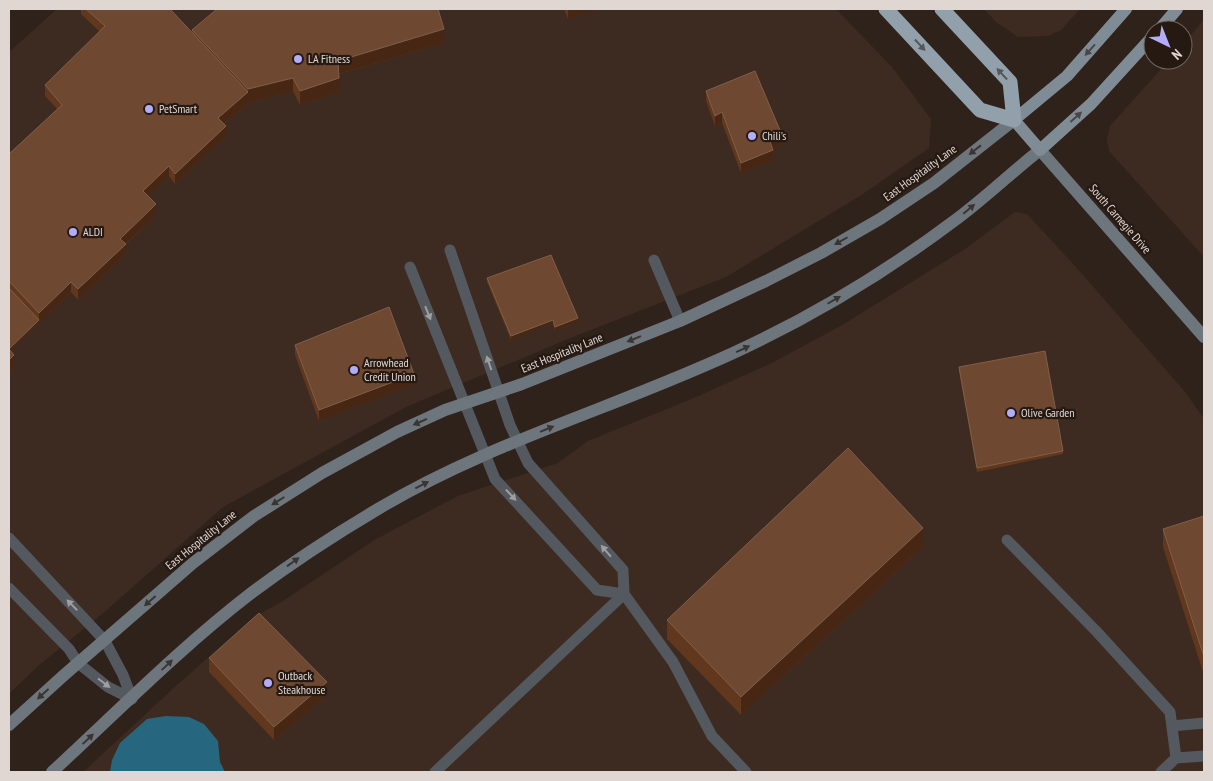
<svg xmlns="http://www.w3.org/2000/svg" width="1213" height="781" viewBox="0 0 1213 781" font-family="'PT Sans Narrow',sans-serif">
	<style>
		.built { fill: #3d2b21 }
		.water { fill: #26677f }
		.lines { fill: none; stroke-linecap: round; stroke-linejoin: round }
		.lane { stroke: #53595e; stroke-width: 11 }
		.secondary { stroke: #6d767d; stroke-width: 12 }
		.primary { stroke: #808c95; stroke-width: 12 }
		.highway { stroke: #92a0ac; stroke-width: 15 }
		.wall { fill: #61371d }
		.shaded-wall { fill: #472714 }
		.building { fill: #6e4830; stroke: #805f4a }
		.oneway { fill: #565657 }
		.oneway2 { fill: #494746 }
		.oneway3 { fill: #3b3532 }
		.oneway4 { fill: #a19e9e }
		.poi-dot { fill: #b3adf9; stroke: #251912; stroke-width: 2 }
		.labels { text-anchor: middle; stroke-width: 4.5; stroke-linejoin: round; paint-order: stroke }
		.poi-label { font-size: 12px; fill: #e0d7d3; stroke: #251912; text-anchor: start }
		.street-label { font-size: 12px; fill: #e0d7d3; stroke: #251912 }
	</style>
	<rect width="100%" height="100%" fill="#2f221b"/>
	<path class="built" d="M57 9H836L892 67 931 119 929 148 863 194 726 277 568 339 406 407 223 507 108 609 38 666 9 694V52Z
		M984 9H1080L1061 30 1048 36 1018 37 996 22Z
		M1204 19V257L1109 151 1107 139 1110 126 1169 60H1183V45Z
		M1015 212 1027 214 1076 267 1186 393 1204 419V772H83L177 685 254 617 283 601 376 539 458 496 558 463 588 441 694 398 772 363 844 324 965 249Z"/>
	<path class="water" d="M166 716 189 717 204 724 218 741 220 762 225 772H110L112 760 120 743 147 719Z"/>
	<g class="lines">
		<path class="lane" d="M450 250 510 425 528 463 623 570 624 594 673 662 712 736 746 772
			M654 260 680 321
			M410 267 495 479 597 590 624 594
			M9 538 105 641 123 675 132 699
			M1007 540 1097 632 1170 712 1176 758 1161 772
			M9 588 69 649 78 663 108 687 132 699
			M1172 726 1204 723
			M1176 758 1204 756
			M435 772 624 594"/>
		<path class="secondary" d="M9 725 63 676 193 563 254 516 322 473 397 432 445 410 522 384 680 321 766 281 821 253 880 219 934 183 1014 120
			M52 772C117 712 180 648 250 594 291 563 334 535 378 509 493 440 625 405 746 347 820 312 893 267 958 218 986 197 1012 172 1040 150L1204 337"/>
		<path class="primary" d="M1126 9 1067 76 1014 120 1040 150 1091 104 1153 36
			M1159 30 1177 9"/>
		<path class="highway" d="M886 9 980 110 1014 120 1010 82 942 9"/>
	</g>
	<path class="wall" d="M81 9H170L192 33V30L444 43 339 74V92L300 105 293 91 248 103 224 124 226 136 175 184 169 176 148 196 156 215 126 244V254L78 300 71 292 10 351 14 368 9 373V154L57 109 45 96V85L100 32 81 14Z
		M564 9H600L568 19Z
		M706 91 782 145 773 148V160L741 173 722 123 715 126 706 101Z
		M487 278 578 322 555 331 553 323 511 340 487 282Z
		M295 345 414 384 319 421 295 355Z
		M959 367 1063 451V454L977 472 959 371Z
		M1204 516V675L1163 547V529Z
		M923 547 741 715 667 639V620Z
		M209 658 327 695 274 740 209 672Z"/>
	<path class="shaded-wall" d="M568 9H600L568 19Z
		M444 29V43L338 74V61Z
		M293 78V91L248 103 218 129V118L248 92V89Z
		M339 78V92L300 105V91Z
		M722 112V123L715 126V116Z
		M226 126V136L175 184V174Z
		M782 135V145L769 150V139Z
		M773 150V160L741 173V163Z
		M169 166V176L143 201V191Z
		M156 204V215L120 249V239Z
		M126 244V254L78 300V289Z
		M71 282V292L9 352V349L39 320V313Z
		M578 318V322L555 331V327Z
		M553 320V323L511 340V336Z
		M14 355V368L9 373V360Z
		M414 374V384L319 421V410Z
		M923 528V547L741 715V697Z
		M327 682V695L274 740V727Z"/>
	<path class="building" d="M86 9H170L248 92 218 118 226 126 175 174 169 166 143 191 156 204 120 239 126 244 78 289 71 282 39 313 9 281V154L62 105 45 85 105 26Z
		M217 9H438L444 29 338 61 339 78 300 91 293 78 248 89 192 30Z
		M755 71 782 135 769 139 773 150 741 163 722 112 715 116 706 91Z
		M551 255 578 318 555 327 553 320 511 336 487 278Z
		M9 288 39 320 9 349Z
		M389 307 414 374 319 410 295 345Z
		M9 349 14 355 9 360Z
		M1045 351 1063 451 977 468 959 367Z
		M848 448 923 528 741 697 667 620Z
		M1204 516V657L1163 529Z
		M259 613 327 682 274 727 209 658Z"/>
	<defs><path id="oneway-solid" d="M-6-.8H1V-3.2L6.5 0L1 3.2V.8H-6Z" transform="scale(1.25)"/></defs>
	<g class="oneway">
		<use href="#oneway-solid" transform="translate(920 45) rotate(47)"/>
		<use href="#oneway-solid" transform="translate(1002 74) rotate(-133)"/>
	</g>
	<g class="oneway2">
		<use href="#oneway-solid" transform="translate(1090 50) rotate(132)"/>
		<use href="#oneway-solid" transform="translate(1076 117) rotate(-42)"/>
	</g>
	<g class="oneway3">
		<use href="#oneway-solid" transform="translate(975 150) rotate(142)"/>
		<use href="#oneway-solid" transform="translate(969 209) rotate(-40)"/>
		<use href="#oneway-solid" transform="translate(841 241) rotate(150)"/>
		<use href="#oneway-solid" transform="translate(834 300) rotate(-30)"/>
		<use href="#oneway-solid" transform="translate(634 339) rotate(158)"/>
		<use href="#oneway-solid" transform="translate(743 349) rotate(-25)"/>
		<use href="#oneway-solid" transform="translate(420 422) rotate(156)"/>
		<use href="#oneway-solid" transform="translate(547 429) rotate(-22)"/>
		<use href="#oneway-solid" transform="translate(422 485) rotate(-27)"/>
		<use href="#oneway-solid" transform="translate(278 501) rotate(148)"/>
		<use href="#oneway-solid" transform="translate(293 562) rotate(-36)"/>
		<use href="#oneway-solid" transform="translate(150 601) rotate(139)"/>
		<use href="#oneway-solid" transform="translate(167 665) rotate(-43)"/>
		<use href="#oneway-solid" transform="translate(43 694) rotate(138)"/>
		<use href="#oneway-solid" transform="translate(88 739) rotate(-43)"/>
	</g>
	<g class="oneway4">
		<use href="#oneway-solid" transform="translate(428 313) rotate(68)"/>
		<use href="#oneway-solid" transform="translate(489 363) rotate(-109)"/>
		<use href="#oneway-solid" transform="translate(511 495) rotate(47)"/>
		<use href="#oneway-solid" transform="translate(606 551) rotate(-131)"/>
		<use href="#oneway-solid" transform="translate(72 605) rotate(-134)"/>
		<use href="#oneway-solid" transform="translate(104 683) rotate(37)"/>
	</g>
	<g class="poi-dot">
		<circle cx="298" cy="59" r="5"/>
		<circle cx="149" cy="109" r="5"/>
		<circle cx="752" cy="136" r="5"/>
		<circle cx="73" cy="232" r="5"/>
		<circle cx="354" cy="370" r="5"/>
		<circle cx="1011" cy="413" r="5"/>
		<circle cx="268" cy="683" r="5"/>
	</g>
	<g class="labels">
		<g class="poi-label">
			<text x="308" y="63">LA Fitness</text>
			<text x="159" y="113">PetSmart</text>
			<text x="762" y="140">Chili's</text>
			<text x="83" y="236">ALDI</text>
			<text x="364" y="367">Arrowhead<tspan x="364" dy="14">Credit Union</tspan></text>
			<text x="1021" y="417">Olive Garden</text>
			<text x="278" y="680">Outback<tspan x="278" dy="14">Steakhouse</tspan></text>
		</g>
		<g class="street-label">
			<text transform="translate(920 173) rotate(-36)" y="4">East Hospitality Lane</text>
			<text transform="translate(1120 219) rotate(49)" y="4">South Carnegie Drive</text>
			<text transform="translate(562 353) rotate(-22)" y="4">East Hospitality Lane</text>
			<text transform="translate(201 540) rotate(-39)" y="4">East Hospitality Lane</text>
		</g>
	</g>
	<rect width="1213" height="781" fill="none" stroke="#e0d7d3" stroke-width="20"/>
	<g transform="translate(1168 45) rotate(137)"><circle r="24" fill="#251912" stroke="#70655f"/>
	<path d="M0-4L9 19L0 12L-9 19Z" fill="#b3adf9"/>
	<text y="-8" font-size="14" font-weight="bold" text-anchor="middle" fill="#e0d7d3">N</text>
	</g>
</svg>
